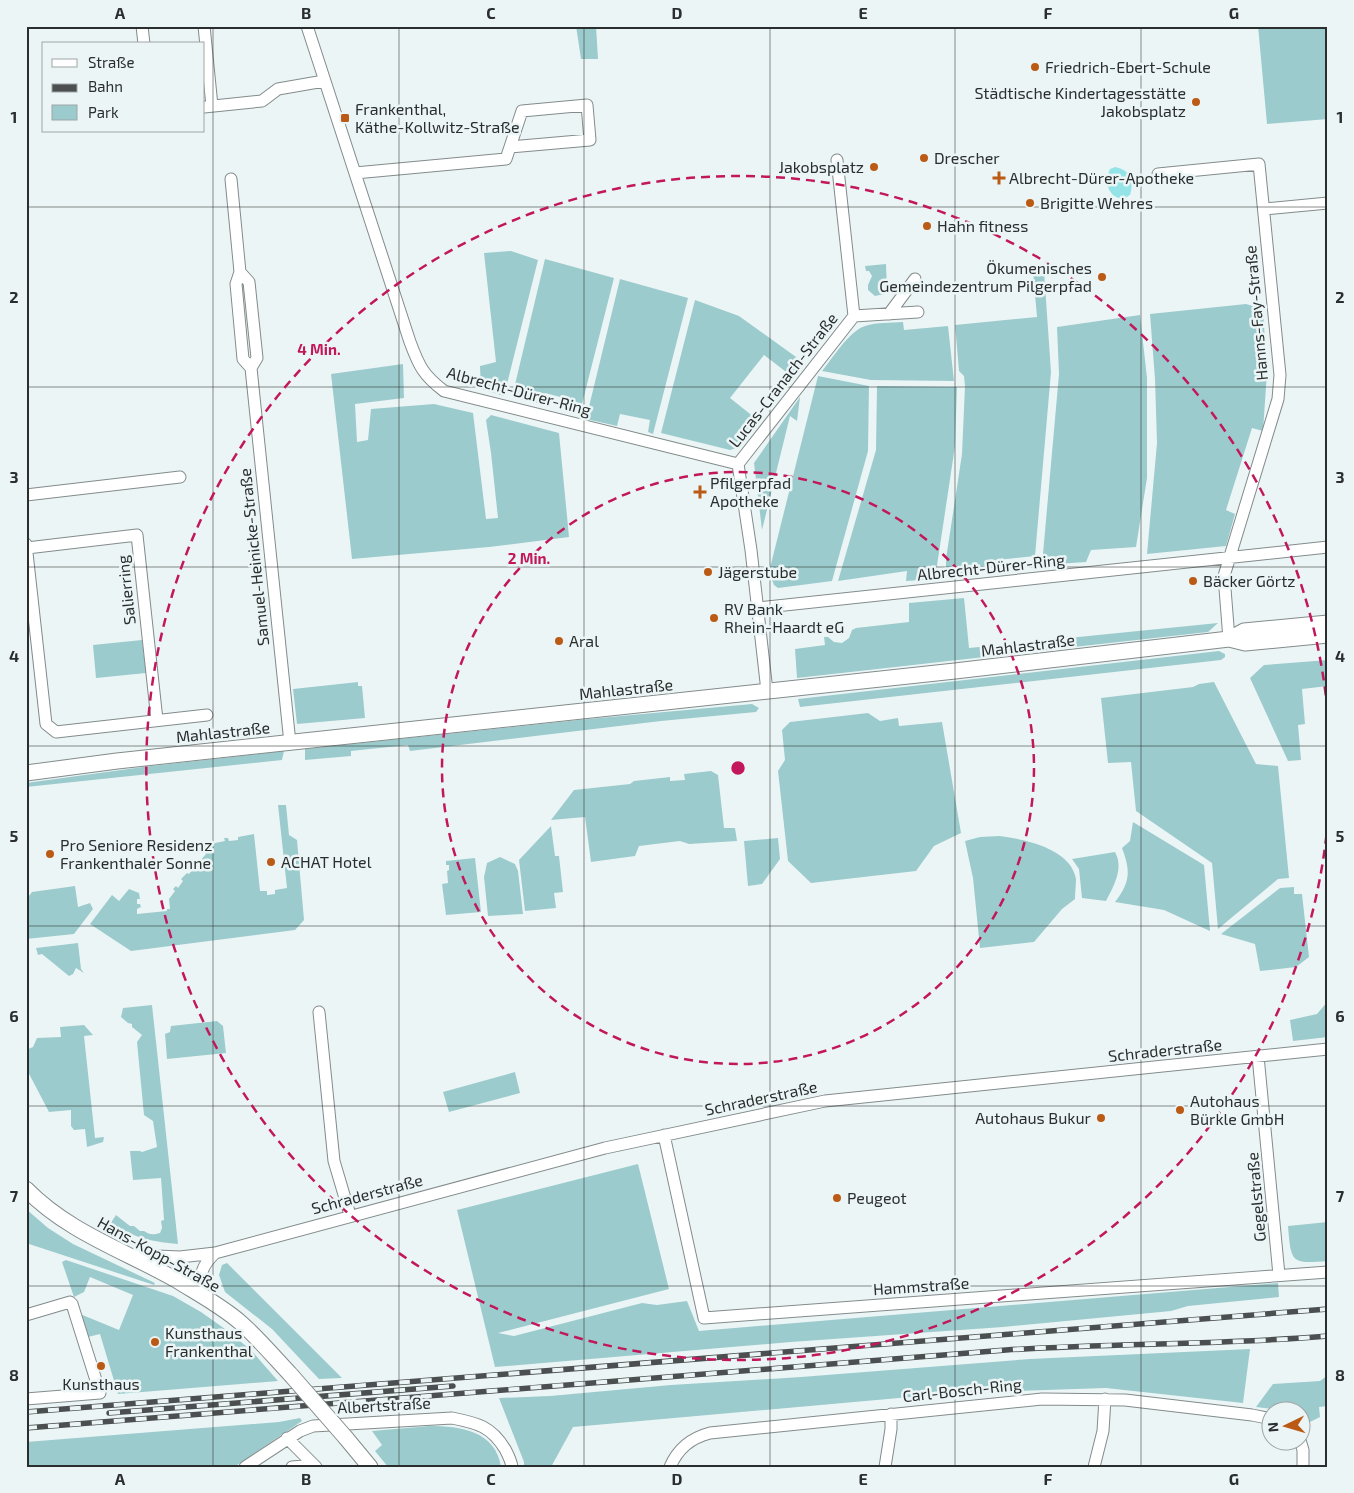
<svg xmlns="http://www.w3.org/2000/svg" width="1354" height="1493" viewBox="0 0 1354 1493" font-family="'Exo 2',sans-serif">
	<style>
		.green { fill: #9ccbcd }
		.water { fill: #94e3e7 }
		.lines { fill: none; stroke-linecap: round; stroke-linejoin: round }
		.street-casing { stroke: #838b8b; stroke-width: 13 }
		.secondary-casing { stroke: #838b8b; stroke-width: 17 }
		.street { stroke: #fff; stroke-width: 11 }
		.secondary { stroke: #fff; stroke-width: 15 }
		.rail-casing { stroke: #4b4f50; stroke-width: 5.5 }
		.rail { stroke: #ecf5f6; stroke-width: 4; stroke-dasharray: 11; stroke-linecap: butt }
		.secondary-bridge-casing { stroke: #838b8b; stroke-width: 17; stroke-linecap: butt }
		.secondary-bridge { stroke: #fff; stroke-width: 15 }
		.grid { fill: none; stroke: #2a2e2e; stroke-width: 1; stroke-opacity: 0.55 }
		.ring { fill: none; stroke: #c2185b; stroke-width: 2.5; stroke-dasharray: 9 6 }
		.poi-dot { fill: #ba5a15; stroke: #ecf5f6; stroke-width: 2 }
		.labels { text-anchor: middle; stroke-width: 5; stroke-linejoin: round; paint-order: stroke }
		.poi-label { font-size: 16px; fill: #2a2e2e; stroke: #ecf5f6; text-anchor: start }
		.street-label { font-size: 16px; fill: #2a2e2e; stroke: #ecf5f6 }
		.centre { fill: #c2185b; stroke: #ecf5f6; stroke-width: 2.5 }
		.ring-label { font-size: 15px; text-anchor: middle; font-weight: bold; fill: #c2185b; stroke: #ecf5f6; stroke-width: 5; stroke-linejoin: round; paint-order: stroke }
		.neatline { fill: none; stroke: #2a2e2e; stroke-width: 2 }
		.grid-label { font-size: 16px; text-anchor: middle; font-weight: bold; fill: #2a2e2e }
	</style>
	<rect width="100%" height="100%" fill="#ecf5f6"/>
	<path class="green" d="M576 26H596L598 59H581Z
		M1258 26H1328V119L1267 124Z
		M511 251 538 260 504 396 481 389 480 366 496 362 484 253Z
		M545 259 614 278 580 412 566 410 568 399 545 393 542 404 512 397Z
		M886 264 887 290 884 294 875 296 868 290V285L872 276 869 271H866L865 266Z
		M1044 271 1051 372 1035 556 989 561 984 572 946 576V559L962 454 965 386 964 376 959 371 955 325 1037 317 1033 272Z
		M620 279 688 298 653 434 648 432 650 420 620 414 617 426 586 419Z
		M695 300 739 316 803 362 794 378 764 355 730 398 759 421 737 448 730 450 661 433Z
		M1246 304 1263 309 1267 372 1263 431 1252 428 1226 510 1235 514 1226 546 1147 554 1157 443 1155 379 1150 314Z
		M1140 315 1147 378V478L1136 547 1091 550 1086 562 1042 565 1059 374 1057 327Z
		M903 322 904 330 948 326 954 381 871 380 822 371C833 358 848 332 865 326 877 322 891 323 903 322Z
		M403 364 404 398 355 404 357 442 368 440 371 409 434 404 473 413 486 519 498 518 491 453 486 420 491 415 559 433 569 537 489 547 352 559 331 374Z
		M818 376 869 386 868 451 832 581 778 588 774 585 769 572Z
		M877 386 957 387 955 446 935 579 906 581 907 571 838 581 876 450Z
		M800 397 797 421 790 416 762 530 754 463Z
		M964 598 969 648 1218 623 1208 632 797 678 795 649 825 645 824 637H828L834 642 842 643 849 638 852 630 856 628 909 622V603Z
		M142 640 146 673 96 678 93 645Z
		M1219 651 1225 654V657L1221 660 800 707 798 699Z
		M1328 660V686L1302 689 1305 724 1298 725 1301 760 1288 761 1250 678 1264 665Z
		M358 682V686H362L365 718 297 724 293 689Z
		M1214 682 1256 764 1278 766 1289 878 1278 879 1218 929 1212 863 1136 811 1131 762 1108 763 1101 698 1193 687 1199 684Z
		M752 704 759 708 756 712 661 721 410 751 408 745 351 751V756L305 760V749L588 719Z
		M868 713 880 721 898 718 899 726 942 722 961 833 934 846 916 871 811 883 788 861 778 771 785 760 782 730 790 722Z
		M284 751 282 760 26 787V783L143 767Z
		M711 771 718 775 724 828H735L737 841 689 844 680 841 639 846 635 856 591 862 585 817 551 820 574 790 630 784 634 781 670 777V781L685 780 684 774Z
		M278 805H286L289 835 297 840 304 920 295 930 131 951 90 924 112 895 119 901 129 889 139 893 140 899H137V904H140L141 907 137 909V914L167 911V909H170L169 899 175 891 173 889 176 886 178 888 183 881 181 879 187 873 189 874 195 867 193 865 198 859 200 861 206 854 204 852 206 849 209 850 215 843 225 841 224 838H228L229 841 238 840V837L254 834 260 891H267V895L275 894V890L287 888Z
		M1133 822 1204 865 1210 931 1164 910 1115 902C1130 882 1131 872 1122 848L1130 841Z
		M551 826 555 856H559L563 892 554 893 556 908 525 911 519 860Z
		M999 836C1023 839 1071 848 1076 879 1076 885 1075 892 1075 899L1062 909 1034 942 980 948 973 878 965 841 980 837Z
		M778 838 780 859 762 884 748 886 744 841Z
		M1115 852C1124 868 1114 886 1106 901L1082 898 1079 869 1072 859Z
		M500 857 515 864 518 871 523 914 488 916 484 877 487 863Z
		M475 858 481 912 446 915 442 884 448 883 447 871 449 870V865H446V861Z
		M75 886 78 907 90 903 93 909 74 934 26 939V900L32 892Z
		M1294 887V894H1302L1309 957 1296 967 1260 971 1255 944 1221 934 1280 888Z
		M78 943 81 969 84 973 76 968 73 974 69 976 42 954 38 955 36 948Z
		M1328 1001V1037L1293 1041 1290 1020 1317 1014Z
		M152 1005 178 1244C151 1242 134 1237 110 1224L116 1215 130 1226H134L140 1231H144C150 1235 153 1235 160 1233L162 1228 161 1221 164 1220 161 1178 133 1180 130 1151H140L142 1152 157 1147 153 1121 144 1115 137 1042 142 1035 132 1027V1024L128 1023 121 1017 123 1008Z
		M217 1021 223 1026 226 1053 167 1059 165 1034 170 1032 171 1026Z
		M84 1025 93 1035 84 1036 95 1138 104 1137 103 1142 87 1147 85 1129 74 1130 71 1126V1110L49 1112 26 1068V1050L33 1047 37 1038 61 1037 60 1027Z
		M515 1072 520 1093 449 1112 443 1092Z
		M638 1164 669 1289 498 1333 514 1336 642 1303 657 1305 687 1301 699 1331 1278 1283 1279 1297 1188 1306 1171 1311 1003 1327 791 1342 495 1367 457 1210Z
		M26 1209 48 1228 73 1244 155 1283 154 1285 26 1243Z
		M1328 1222V1261C1291 1264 1291 1263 1288 1226Z
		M66 1260 173 1296 201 1312 225 1329 251 1350 278 1381 118 1394 100 1334 88 1337 80 1314 119 1330 133 1295 90 1277 84 1292 74 1297 62 1262Z
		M227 1263 342 1378 319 1379 272 1329 225 1292 219 1275 222 1265Z
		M1250 1349 1243 1403 1106 1388 955 1393 573 1427 551 1467H524V1462L499 1398 550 1396 671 1385 801 1377 1030 1359Z
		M1328 1375V1406L1319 1407 1320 1417 1302 1426V1410H1279L1256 1407 1273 1384 1320 1381Z
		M300 1418 302 1421 237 1465 221 1467H26V1442L279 1422Z
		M430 1426C460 1426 496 1431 501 1467H388L375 1451 382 1445 372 1431Z"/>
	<path class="water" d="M1115 167C1131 170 1134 181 1130 195L1123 199C1108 197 1104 183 1110 169Z"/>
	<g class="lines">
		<defs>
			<path id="street" d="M142 26 144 44
				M204 26 212 106
				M307 26 410 342C419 366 423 375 444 391L738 464 751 550 767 691
				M204 107 262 101 278 89 324 81
				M355 173 506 159 522 111 587 105 590 140 510 147
				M1158 174 1259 164 1280 375 1278 399 1224 576 1229 639
				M231 179 240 272 249 282 257 358 251 368 290 743
				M1264 209 1328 203
				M240 272 236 284 243 359 251 368
				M889 314 915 279
				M854 316 918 312
				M738 464 854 316 837 160
				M26 495 180 477
				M26 544 46 724 56 732 207 715
				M27 548 137 535 157 720
				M758 608 1328 547
				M319 1012 334 1161 350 1215
				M1258 1056 1279 1275
				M664 1135 704 1318 1328 1272
				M133 1255 180 1257 215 1253 605 1148 825 1101 1328 1049
				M202 1296C201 1274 199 1269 215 1253
				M26 1315 70 1302 72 1304 100 1393 26 1399
				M287 1438 316 1467
				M1300 1440 1303 1450V1467
				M245 1467 300 1431 313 1426 452 1418C477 1423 491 1426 505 1449 508 1455 511 1460 512 1467
				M292 1467 314 1465
				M670 1467C678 1448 691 1438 710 1433L1042 1399 1125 1400 1252 1415 1272 1419
				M885 1467 891 1429V1414
				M1094 1467 1103 1431 1105 1399"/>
			<path id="secondary" d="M1229 639 1245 643 1328 635
				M26 773 117 761 955 671 1229 639 1244 631 1328 623
				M26 1189C69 1233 126 1251 178 1281 199 1294 223 1307 241 1323 259 1339 275 1358 291 1375
				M346 1438 370 1467"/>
		</defs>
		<use href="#street" class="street-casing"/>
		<use href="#secondary" class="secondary-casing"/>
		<use href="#street" class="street"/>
		<use href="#secondary" class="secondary"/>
		<defs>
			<path id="rail" d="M26 1412 1328 1309
				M109 1413 453 1386
				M26 1428 1006 1350C1113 1343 1221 1345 1328 1336"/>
		</defs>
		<use href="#rail" class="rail-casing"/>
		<use href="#rail" class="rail"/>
		<defs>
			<path id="secondary-bridge" d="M291 1375 346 1438"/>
		</defs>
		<use href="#secondary-bridge" class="secondary-bridge-casing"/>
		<use href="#secondary-bridge" class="secondary-bridge"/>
	</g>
	<path class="grid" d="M213 26V1467M399 26V1467M584 26V1467M770 26V1467M955 26V1467M1141 26V1467M26 207H1328M26 387H1328M26 567H1328M26 746H1328M26 926H1328M26 1106H1328M26 1286H1328"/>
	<g class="ring">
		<circle cx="738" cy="768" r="296"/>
		<path d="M1328 820A592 592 0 1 1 1328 716"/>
	</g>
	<g class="poi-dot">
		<circle cx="1035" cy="67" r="5"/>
		<circle cx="1196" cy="102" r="5"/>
		<rect x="340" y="113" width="10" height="10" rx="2.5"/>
		<circle cx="924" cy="158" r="5"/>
		<circle cx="874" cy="167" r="5"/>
		<path d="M996.5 170.5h5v5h5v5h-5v5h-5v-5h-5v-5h5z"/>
		<circle cx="1030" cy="203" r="5"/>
		<circle cx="927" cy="226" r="5"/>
		<circle cx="1102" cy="277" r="5"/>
		<path d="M697.5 484.5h5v5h5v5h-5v5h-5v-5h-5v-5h5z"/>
		<circle cx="708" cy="572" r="5"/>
		<circle cx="1193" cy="581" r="5"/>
		<circle cx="714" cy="618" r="5"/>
		<circle cx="559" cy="641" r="5"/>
		<circle cx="50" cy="854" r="5"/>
		<circle cx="271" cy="862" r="5"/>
		<circle cx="1180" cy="1110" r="5"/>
		<circle cx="1101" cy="1118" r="5"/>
		<circle cx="837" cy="1198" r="5"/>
		<circle cx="155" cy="1342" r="5"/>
		<circle cx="101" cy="1366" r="5"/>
	</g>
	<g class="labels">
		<g class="poi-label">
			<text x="1045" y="73">Friedrich-Ebert-Schule</text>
			<text x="1186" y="99" text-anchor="end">Städtische Kindertagesstätte<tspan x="1186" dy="18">Jakobsplatz</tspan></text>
			<text x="355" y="115">Frankenthal,<tspan x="355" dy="18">Käthe-Kollwitz-Straße</tspan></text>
			<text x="934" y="164">Drescher</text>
			<text x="864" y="173" text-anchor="end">Jakobsplatz</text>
			<text x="1009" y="184">Albrecht-Dürer-Apotheke</text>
			<text x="1040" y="209">Brigitte Wehres</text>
			<text x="937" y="232">Hahn fitness</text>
			<text x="1092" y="274" text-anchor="end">Ökumenisches<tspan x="1092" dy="18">Gemeindezentrum Pilgerpfad</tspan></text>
			<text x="710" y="489">Pfilgerpfad<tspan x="710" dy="18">Apotheke</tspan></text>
			<text x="718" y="578">Jägerstube</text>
			<text x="1203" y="587">Bäcker Görtz</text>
			<text x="724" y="615">RV Bank<tspan x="724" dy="18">Rhein-Haardt eG</tspan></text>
			<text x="569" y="647">Aral</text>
			<text x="60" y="851">Pro Seniore Residenz<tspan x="60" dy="18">Frankenthaler Sonne</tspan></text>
			<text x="281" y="868">ACHAT Hotel</text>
			<text x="1190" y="1107">Autohaus<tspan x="1190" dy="18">Bürkle GmbH</tspan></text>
			<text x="1091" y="1124" text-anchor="end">Autohaus Bukur</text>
			<text x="847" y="1204">Peugeot</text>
			<text x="165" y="1339">Kunsthaus<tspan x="165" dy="18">Frankenthal</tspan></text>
			<text x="101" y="1390" text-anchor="middle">Kunsthaus</text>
		</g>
		<g class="street-label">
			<text transform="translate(1256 313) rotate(-95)" y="6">Hanns-Fay-Straße</text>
			<text transform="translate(783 380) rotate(-52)" y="6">Lucas-Cranach-Straße</text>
			<text transform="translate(519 391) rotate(15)" y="6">Albrecht-Dürer-Ring</text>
			<text transform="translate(254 557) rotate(-96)" y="6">Samuel-Heinicke-Straße</text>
			<text transform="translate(991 567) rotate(-6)" y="6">Albrecht-Dürer-Ring</text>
			<text transform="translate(126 590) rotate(-96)" y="6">Salierring</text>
			<text transform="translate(1028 645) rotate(-7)" y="6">Mahlastraße</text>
			<text transform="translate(626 689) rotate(-6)" y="6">Mahlastraße</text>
			<text transform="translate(223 732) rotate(-6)" y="6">Mahlastraße</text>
			<text transform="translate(1165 1050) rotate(-6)" y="6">Schraderstraße</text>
			<text transform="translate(761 1098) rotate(-12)" y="6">Schraderstraße</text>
			<text transform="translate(367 1194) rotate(-15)" y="6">Schraderstraße</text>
			<text transform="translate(1256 1197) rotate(-95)" y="6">Gegelstraße</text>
			<text transform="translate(159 1254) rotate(29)" y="6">Hans-Kopp-Straße</text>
			<text transform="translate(921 1286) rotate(-4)" y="6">Hammstraße</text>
			<text transform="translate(962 1390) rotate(-6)" y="6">Carl-Bosch-Ring</text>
			<text transform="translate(384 1405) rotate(-3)" y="6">Albertstraße</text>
		</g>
	</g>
	<circle cx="738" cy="768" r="8" class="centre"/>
	<g class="ring-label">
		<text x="319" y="355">4 Min.</text>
		<text x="529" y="564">2 Min.</text>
	</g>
	<rect width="1354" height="1493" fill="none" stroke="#ecf5f6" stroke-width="55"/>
	<rect x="42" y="42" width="162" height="90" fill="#ecf5f6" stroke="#9ea5a6"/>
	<rect x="52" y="59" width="25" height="8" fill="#ffffff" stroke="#9ea5a6"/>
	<text x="88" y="68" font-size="15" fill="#2a2e2e">Straße</text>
	<rect x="52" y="84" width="25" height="8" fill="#4b4f50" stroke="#9ea5a6"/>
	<text x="88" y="92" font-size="15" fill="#2a2e2e">Bahn</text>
	<rect x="52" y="105" width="25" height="15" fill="#9ccbcd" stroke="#9ea5a6"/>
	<text x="88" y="118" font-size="15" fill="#2a2e2e">Park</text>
	<g transform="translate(1286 1426) rotate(265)"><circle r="24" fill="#ecf5f6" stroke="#9ea5a6"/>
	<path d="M0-4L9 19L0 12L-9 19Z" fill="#ba5a15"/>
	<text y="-8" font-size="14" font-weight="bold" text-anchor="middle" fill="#2a2e2e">N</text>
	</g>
	<rect x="28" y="28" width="1298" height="1438" class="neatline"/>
	<g class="grid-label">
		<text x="120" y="19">A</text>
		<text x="306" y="19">B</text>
		<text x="491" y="19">C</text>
		<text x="677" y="19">D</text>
		<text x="863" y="19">E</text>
		<text x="1048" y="19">F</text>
		<text x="1234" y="19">G</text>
		<text x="14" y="123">1</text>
		<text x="1340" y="123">1</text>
		<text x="14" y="303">2</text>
		<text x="1340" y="303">2</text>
		<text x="14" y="483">3</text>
		<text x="1340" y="483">3</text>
		<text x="14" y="662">4</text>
		<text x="1340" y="662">4</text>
		<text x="14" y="842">5</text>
		<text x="1340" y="842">5</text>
		<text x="14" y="1022">6</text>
		<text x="1340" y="1022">6</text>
		<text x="14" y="1202">7</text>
		<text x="1340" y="1202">7</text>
		<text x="14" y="1381">8</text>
		<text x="1340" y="1381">8</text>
		<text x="120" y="1485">A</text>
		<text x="306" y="1485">B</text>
		<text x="491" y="1485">C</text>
		<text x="677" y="1485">D</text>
		<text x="863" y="1485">E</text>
		<text x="1048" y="1485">F</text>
		<text x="1234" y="1485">G</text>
	</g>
</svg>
